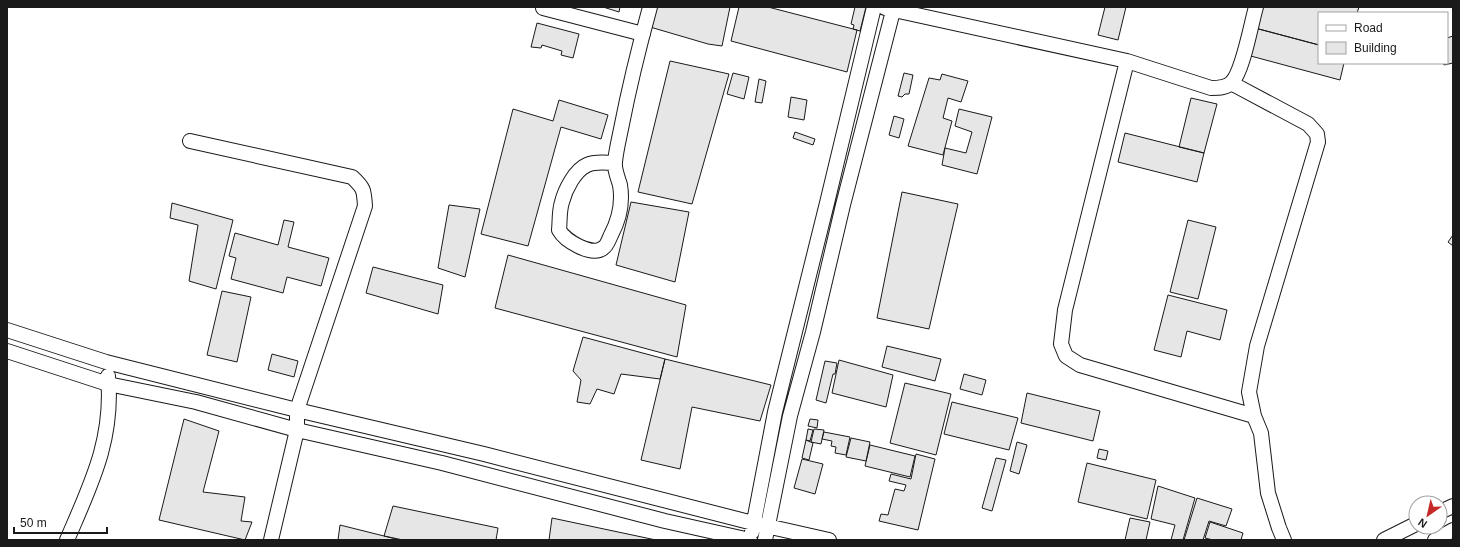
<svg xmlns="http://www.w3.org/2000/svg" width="1460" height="547" viewBox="0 0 1460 547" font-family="Arial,sans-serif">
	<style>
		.building { fill: #e6e6e6; stroke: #1a1a1a }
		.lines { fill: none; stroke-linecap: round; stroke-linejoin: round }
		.minor-casing { stroke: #1a1a1a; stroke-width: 16 }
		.minor { stroke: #fff; stroke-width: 14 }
	</style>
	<rect width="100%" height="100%" fill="#fff"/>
	<path class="building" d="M603 7H620L619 12Z
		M655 7H730L722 46 708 44 650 27Z
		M739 7H768L857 30 847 72 731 41Z
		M855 7H866L860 31 853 29 854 25 851 24Z
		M1105 7H1126L1118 40 1098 35Z
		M1261 7H1359L1357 13H1319V45L1255 28Z
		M537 23 579 34 573 58 561 55 562 51 542 45 541 48 531 47Z
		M1255 28 1319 45V63H1344L1340 80 1247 55Z
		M1453 36V63L1444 65 1443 63H1447V38Z
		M670 61 729 74 692 204 638 192Z
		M733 73 749 77 744 99 727 94Z
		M904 73 913 75 909 94H905L902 97 898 96Z
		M942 74 968 81 961 102 948 98 943 118 952 121 943 155 908 146 929 78 940 80Z
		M759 79 766 81 762 103 755 102Z
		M791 97 807 100 804 120 788 117Z
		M1191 98 1217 104 1204 153 1179 147Z
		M559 100 608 115 601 139 561 127 528 246 481 234 513 109 553 121Z
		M959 109 992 117 977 174 942 165 945 148 966 153 972 132 955 126Z
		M894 116 904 119 899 138 889 135Z
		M795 132 815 139 813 145 793 138Z
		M1125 133 1204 153 1197 182 1118 162Z
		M902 192 958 204 929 329 877 318Z
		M631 202 689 212 675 282 616 265Z
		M172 203 233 220 216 289 189 281 198 225 170 218Z
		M449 205 480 209 465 277 438 268Z
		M284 220 294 222 288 247 329 258 321 286 287 277 283 293 231 279 236 258 229 256 235 233 278 245Z
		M1188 220 1216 227 1198 299 1170 292Z
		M1453 235V246L1448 242Z
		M508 255 686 305 677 357 495 308Z
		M373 267 443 285 438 314 366 293Z
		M222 291 251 297 237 362 207 355Z
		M1168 295 1227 310 1220 340 1187 331 1181 357 1154 350Z
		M583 337 665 359 660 379 621 374 614 394 597 389 590 404 577 402 581 380 573 371Z
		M887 346 941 359 935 381 882 367Z
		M272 354 298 361 294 377 268 370Z
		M665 359 771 385 760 421 692 407 680 469 641 460Z
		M839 360 893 375 886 407 832 393Z
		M825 361 837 363 835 374H833L826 403 816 400Z
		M964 374 986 380 982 395 960 389Z
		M905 383 951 394 936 455 890 443Z
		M1027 393 1100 411 1093 441 1021 423Z
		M952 402 1018 418 1009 450 944 434Z
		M184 419 219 431 203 492 245 497 241 521 252 522 245 540 159 520Z
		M810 419 818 420 817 428 808 426Z
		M808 429 813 430 810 441 806 440Z
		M814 429 824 430 821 444 811 442Z
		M824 432 850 437 846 455 835 453 836 447 831 446 832 441 822 439Z
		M851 438 870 442 866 461 846 457Z
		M806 440 813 443 809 460 802 458Z
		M1017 442 1027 445 1019 474 1010 471Z
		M870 445 915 456 910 477 865 466Z
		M1099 449 1108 451 1106 460 1097 458Z
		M916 454 935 459 918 530 879 521 881 514 888 515 895 489 904 491 906 485 889 481 891 474 911 479Z
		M996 458 1006 460 992 511 982 508Z
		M802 459 823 464 815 494 794 488Z
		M1087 463 1156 480 1147 519 1078 502Z
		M1158 486 1195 498 1183 540H1171L1175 525 1151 519Z
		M1197 498 1232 509 1226 526 1209 521 1203 540H1184Z
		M393 506 498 528 496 540H403L384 536Z
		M552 518 656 540H549Z
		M1130 518 1150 522 1146 540H1125Z
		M1210 522 1243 533 1241 540H1213L1205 538Z
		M340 525 400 540H338Z"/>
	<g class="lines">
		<defs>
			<path id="minor" d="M543 8 643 34
				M885 8 1127 61 1211 88C1219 88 1227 88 1232 82 1243 71 1251 24 1256 7
				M1127 61 1065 310 1061 344 1066 356 1080 365 1254 416
				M1231 83 1308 124 1317 134 1318 142 1257 346 1249 392 1254 416 1261 433 1268 493 1279 528 1284 540
				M190 141 352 177C364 188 364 190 365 206L297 410V430L271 540
				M615 163C606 163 595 161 587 165 575 170 565 190 562 202 559 211 560 221 559 230 565 241 592 257 603 248 607 246 609 239 611 235 619 220 623 203 620 185 618 178 614 169 615 162 616 151 619 139 621 129 629 88 639 47 650 7
				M7 330 106 362 297 410 484 454 753 523 829 540
				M7 351 108 384 196 402 297 430 442 463 665 521 750 540
				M1440 512 1453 506
				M752 532 775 412 827 203 874 7
				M67 540C91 484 114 439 108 376
				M765 540 790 416 813 332 843 205 894 7
				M1384 540 1416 524
				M1435 540 1453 530"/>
		</defs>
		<use href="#minor" class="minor-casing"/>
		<use href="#minor" class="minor"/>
	</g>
	<rect width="1460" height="547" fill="none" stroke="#1a1a1a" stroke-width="16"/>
	<rect x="1318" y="12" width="130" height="52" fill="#ffffff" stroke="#a3a3a3"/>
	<rect x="1326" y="25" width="20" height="6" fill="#ffffff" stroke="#a3a3a3"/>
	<text x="1354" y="32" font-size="12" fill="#1a1a1a">Road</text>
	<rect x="1326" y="42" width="20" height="12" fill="#e6e6e6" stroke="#a3a3a3"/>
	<text x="1354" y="52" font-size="12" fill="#1a1a1a">Building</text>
	<g transform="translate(1428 515) rotate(214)"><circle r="19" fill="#ffffff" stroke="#a3a3a3"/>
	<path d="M0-3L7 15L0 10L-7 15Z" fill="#c62828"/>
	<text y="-6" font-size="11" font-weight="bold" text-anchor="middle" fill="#1a1a1a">N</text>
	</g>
	<path d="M14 527v6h93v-6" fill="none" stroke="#1a1a1a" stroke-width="2"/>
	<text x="20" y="527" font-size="12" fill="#1a1a1a" stroke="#ffffff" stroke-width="3" paint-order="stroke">50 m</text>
</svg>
